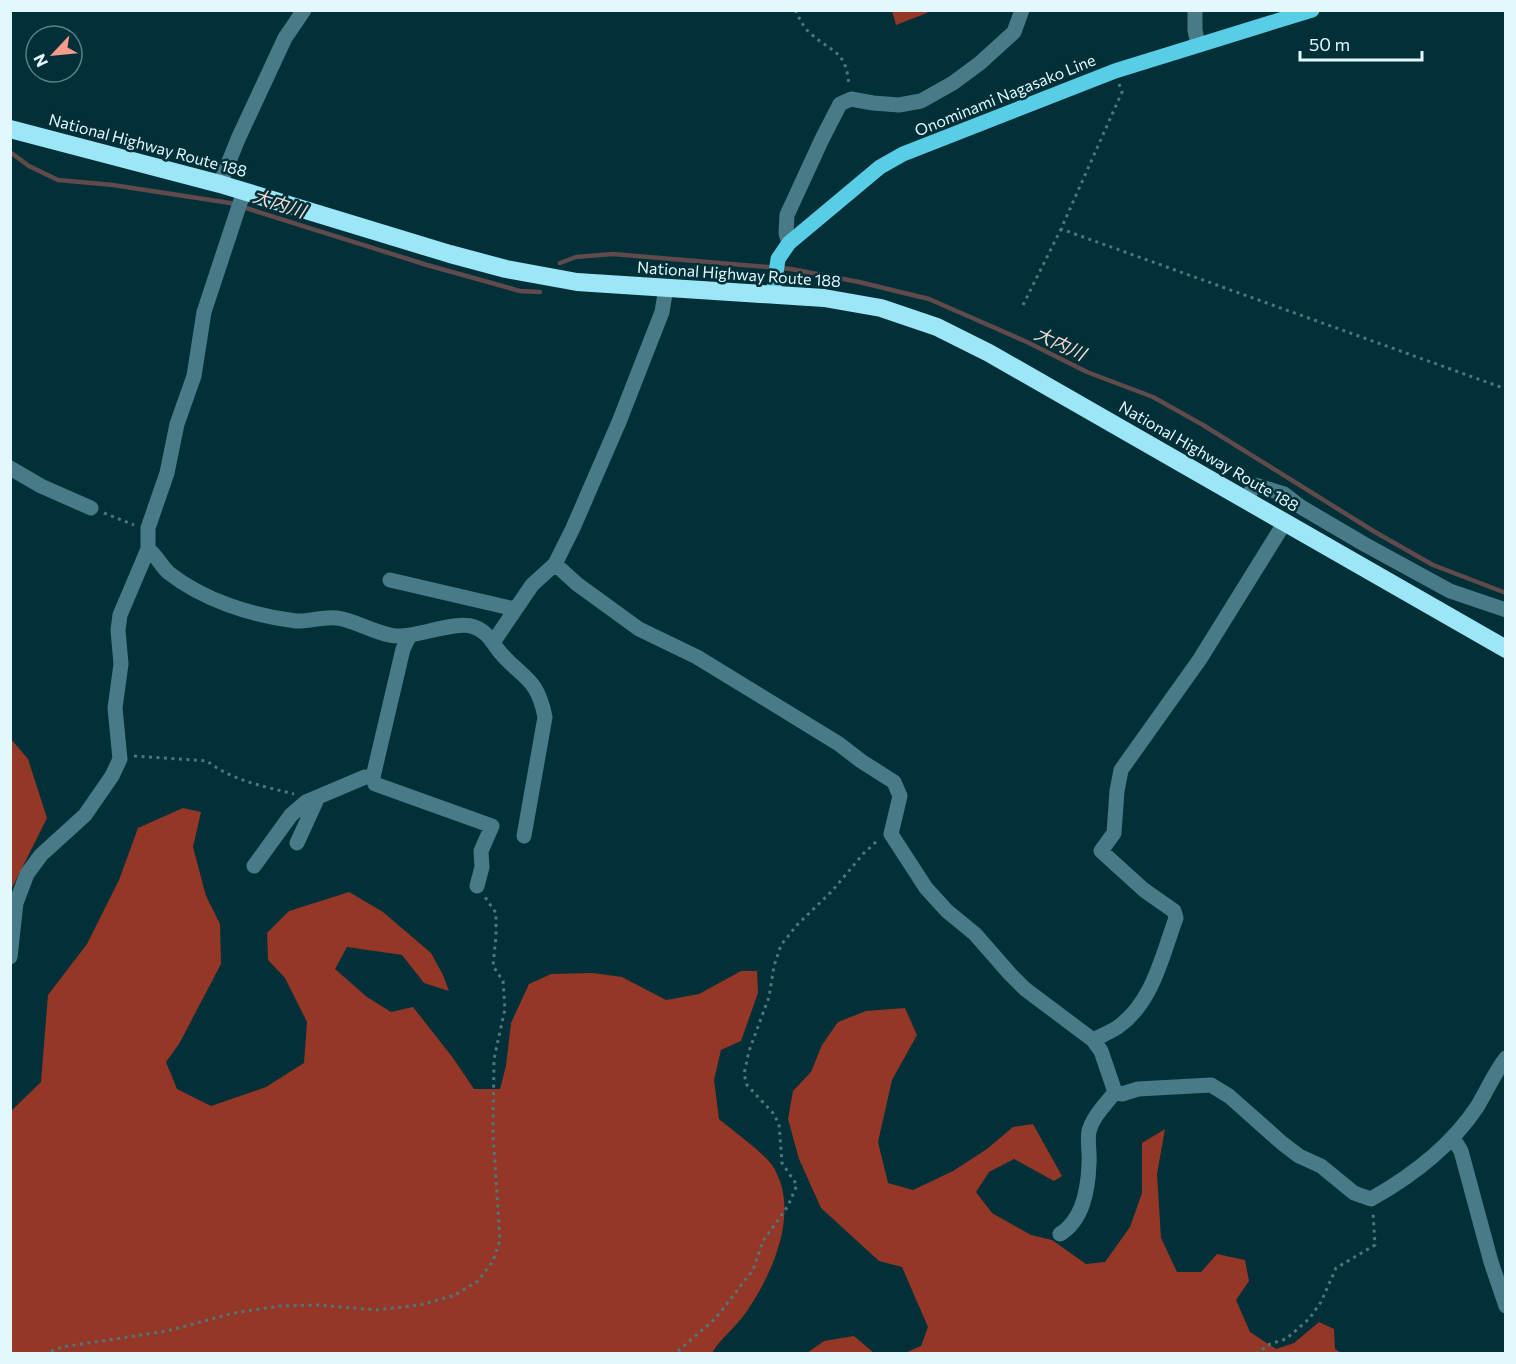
<svg xmlns="http://www.w3.org/2000/svg" width="1516" height="1364" viewBox="0 0 1516 1364" font-family="Commissioner,'Noto Sans JP',sans-serif">
	<style>
		.forest { fill: #943727 }
		.lines { fill: none; stroke-linecap: round; stroke-linejoin: round }
		.stream { stroke: #604a4c; stroke-width: 4.5 }
		.path { stroke: #50757c; stroke-width: 3; stroke-dasharray: 3 4.5; stroke-linecap: butt }
		.minor { stroke: #487b87; stroke-width: 15 }
		.major { stroke: #58cde6; stroke-width: 15 }
		.highway { stroke: #9be6f7; stroke-width: 18 }
		.labels { text-anchor: middle; stroke-width: 5; stroke-linejoin: round; paint-order: stroke }
		.street-label { font-size: 16px; fill: #e2f8fd; stroke: #023038 }
		.water-label { font-size: 18px; font-style: italic; fill: #f7dcd6; stroke: #023038 }
	</style>
	<rect width="100%" height="100%" fill="#023038"/>
	<path class="forest" d="M892 11V10L928 11 927 13 896 25Z
		M11 739 28 759 47 818 11 890Z
		M183 808 201 812 193 847 206 896 220 924 221 964 179 1044 166 1062 177 1089 211 1106 266 1087 304 1063 307 1022 285 978 268 960 267 933 289 911 349 892 383 912 431 953 443 975 449 991 424 983 402 955 347 947 335 969 367 997 391 1012 413 1007 453 1058 474 1089H500L506 1066 511 1023 529 984 551 974 593 973 622 977 666 1000 699 994 741 971H757L758 993 741 1041 721 1050 714 1080 719 1119C732 1130 764 1153 772 1165 801 1209 774 1271 747 1311 737 1326 721 1338 712 1353H11V1111L41 1082 48 995 87 944 119 880 138 828Z
		M905 1008 917 1035 892 1080 878 1142 888 1183 913 1190 953 1171 987 1149 1013 1127 1033 1124 1062 1176 1054 1181 1014 1159 989 1172 976 1192 992 1213 1031 1235 1052 1240 1086 1264 1105 1262 1130 1227 1142 1193V1143L1165 1129 1157 1174 1161 1238 1177 1272H1201L1217 1254 1245 1260 1249 1281 1236 1300 1250 1332 1276 1349 1294 1343 1319 1322 1334 1329 1335 1349 1341 1353H905L921 1346 928 1327 902 1267 879 1261 821 1208 799 1159 788 1119 793 1091 811 1072 822 1045 838 1022 866 1011Z
		M854 1336 874 1353H807L824 1341Z"/>
	<g class="lines">
		<path class="stream" d="M10 152 29 166 58 180 113 185 230 203 427 265 520 291 540 292
			M560 263 576 257 613 254 791 269 859 282 929 299 1027 342 1087 372 1153 397 1203 425 1375 532 1433 565 1506 593"/>
		<path class="path" d="M795 10C800 20 804 28 811 34 834 54 846 50 849 86
			M1119 84 1122 92 1061 229 1506 389
			M1023 305 1061 229
			M104 513 134 525
			M134 756 207 761C233 781 263 786 294 794
			M44 1354 62 1347 167 1331 234 1313 280 1306 318 1305 376 1310 420 1305 455 1295 478 1281 493 1261 500 1240 493 1134 494 1059 505 1009 503 981 493 966 496 936V913L485 897
			M671 1354 678 1351 715 1319 753 1270 763 1241 788 1206 797 1185 782 1163 779 1124 773 1113 747 1085 744 1074 749 1051 769 997 774 966 781 945 797 925 832 891 863 854 877 841
			M1256 1354 1270 1344 1286 1339 1309 1319 1321 1302 1336 1268 1375 1245 1373 1213"/>
		<path class="minor" d="M1195 10V30L1198 45
			M220 184 238 139 285 38 304 10
			M789 243 786 233 787 215 822 139 840 104 851 99 873 103 899 105 921 101 953 83 980 63 1014 32 1022 10
			M10 468 41 486 91 508
			M1246 499 1255 485 1284 494 1301 507 1364 544 1450 591 1506 610
			M148 549C157 556 161 566 169 573 203 600 253 616 296 621 309 622 323 616 337 618 355 620 380 636 398 636 417 637 457 620 474 627 487 631 492 642 499 651 522 679 537 676 545 717L524 836
			M555 564 577 584 639 629 697 657 839 744 861 761 894 782 900 796 891 834 926 888 947 911 975 934 1010 974 1025 989 1093 1040 1101 1051 1115 1092 1122 1094 1138 1089 1211 1085 1229 1096 1282 1143 1299 1156 1321 1166 1354 1193 1371 1199C1412 1176 1451 1146 1477 1107 1487 1091 1494 1073 1506 1058
			M390 580 515 609
			M410 635 403 649 373 777 375 784 492 826 481 851 482 867 477 886
			M494 641 532 585 555 564 573 528 619 422 662 312 666 288
			M297 843 318 797
			M254 866 291 815 306 802 365 777H373
			M10 957 16 903 27 874 41 855 85 815 112 776 120 759 115 708 121 664 118 630 120 615 148 549V528L167 473 177 424 194 376 204 312 244 191
			M1093 1040C1101 1036 1110 1032 1118 1027 1153 1002 1162 956 1176 918L1174 911 1144 890 1101 851 1114 833 1117 791 1121 770 1200 659 1285 522
			M1453 1138 1461 1151 1491 1262 1506 1306
			M1060 1234C1083 1220 1088 1190 1089 1164 1090 1152 1087 1142 1089 1131 1093 1116 1106 1104 1115 1092"/>
		<path class="major" d="M773 295 778 259 789 243 880 167 903 154 1115 71 1312 10"/>
		<path class="highway" d="M10 129 220 184 450 254 506 269 577 282 824 298 881 308 937 327 989 353 1506 649"/>
	</g>
	<g class="labels">
		<g class="street-label">
			<text transform="translate(1005 95) rotate(-22)" y="6">Onominami Nagasako Line</text>
			<text transform="translate(148 145) rotate(15)" y="6">National Highway Route 188</text>
			<text transform="translate(739 274) rotate(4)" y="6">National Highway Route 188</text>
			<text transform="translate(1209 456) rotate(30)" y="6">National Highway Route 188</text>
		</g>
		<g class="water-label">
			<text transform="translate(279 204) rotate(18)" y="6">大内川</text>
			<text transform="translate(1060 344) rotate(25)" y="6">大内川</text>
		</g>
	</g>
	<rect width="1516" height="1364" fill="none" stroke="#e2f8fd" stroke-width="24"/>
	<g transform="translate(54 54) rotate(244)"><circle r="28" fill="#023038" stroke="#5c8087" stroke-width="1.5"/>
	<path d="M0-4.5L10 22L0 15L-10 22Z" fill="#f49d8c"/>
	<text y="-9" font-size="16" font-weight="bold" text-anchor="middle" fill="#e2f8fd">N</text>
	</g>
	<path d="M1300 51v9h122v-9" fill="none" stroke="#e2f8fd" stroke-width="3"/>
	<text x="1309" y="51" font-size="18" fill="#e2f8fd" stroke="#023038" stroke-width="4.5" paint-order="stroke">50 m</text>
</svg>
